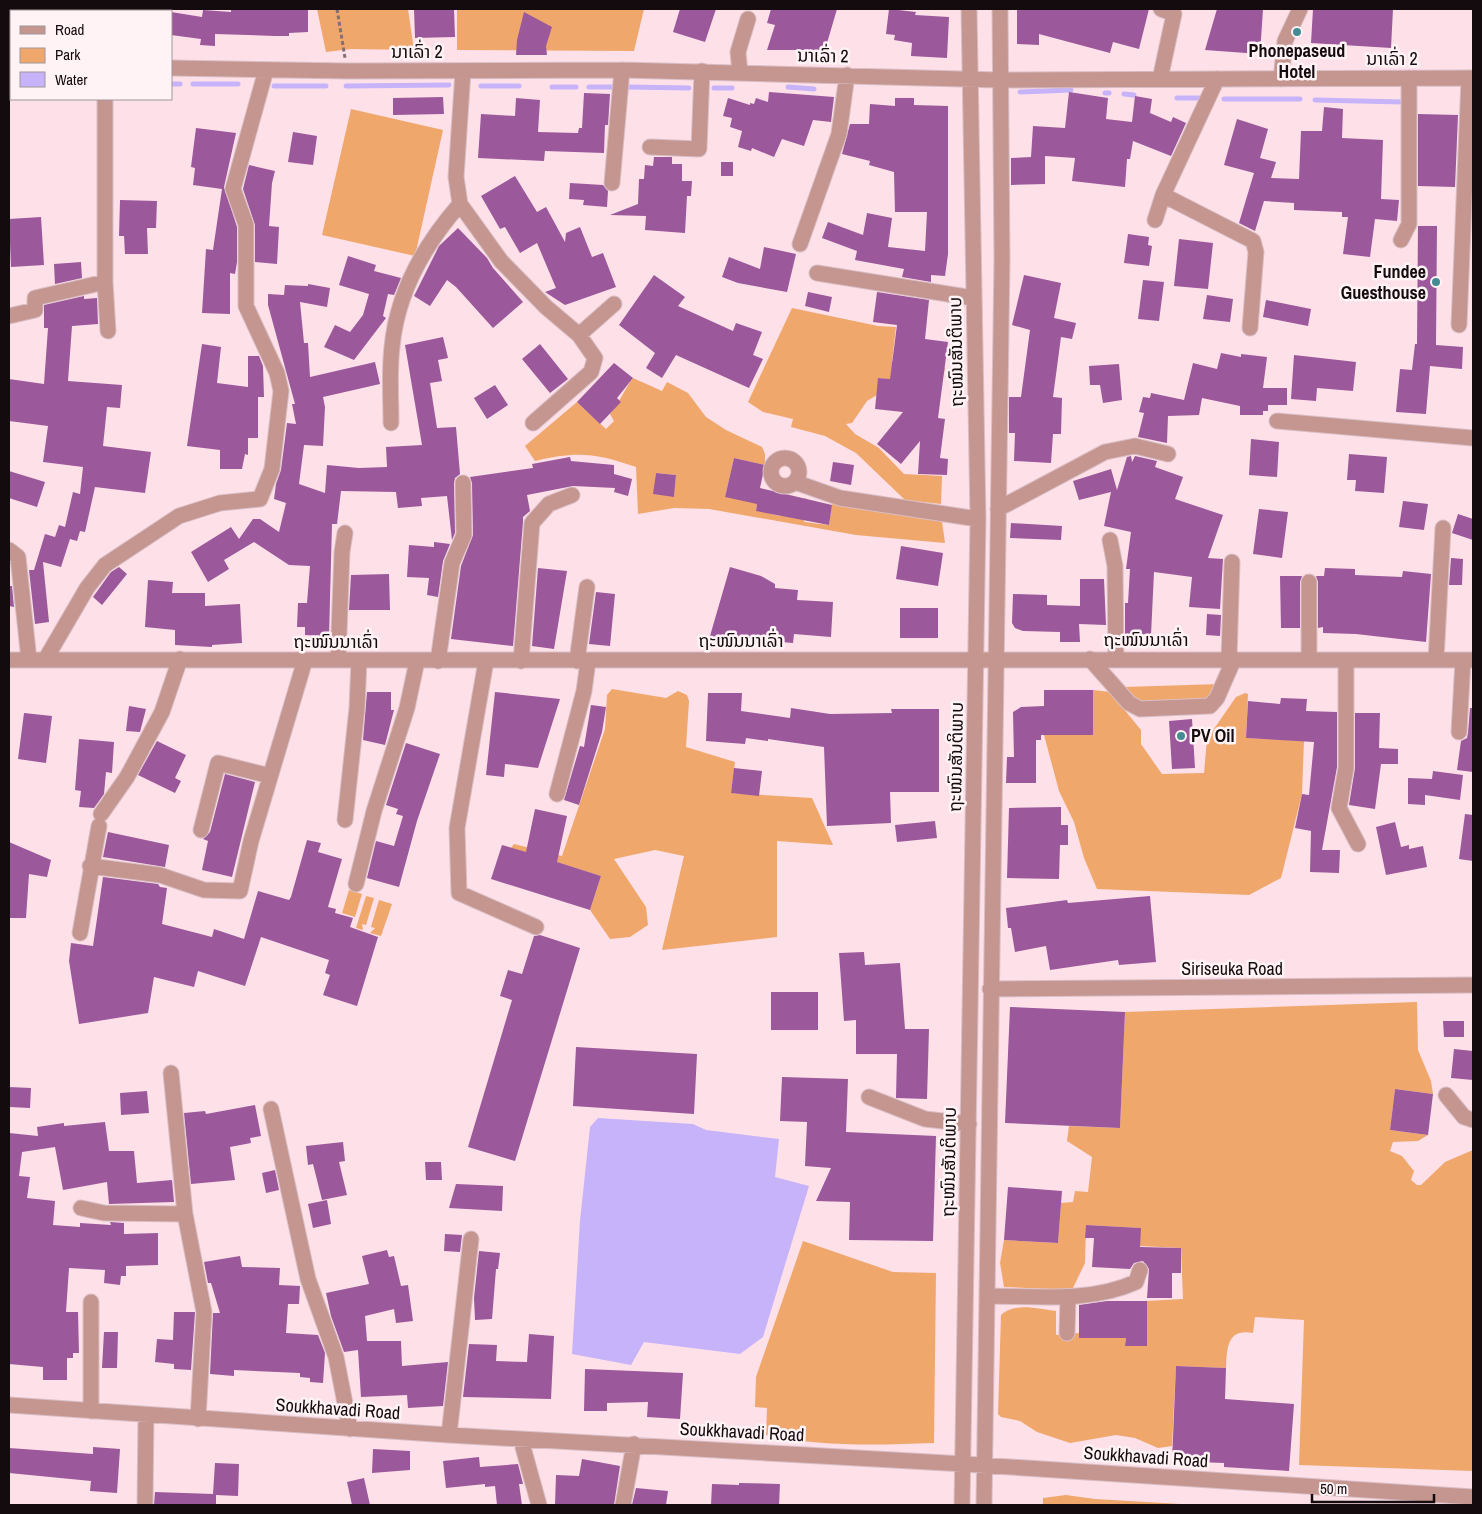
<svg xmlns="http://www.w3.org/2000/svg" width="1482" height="1514" viewBox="0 0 1482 1514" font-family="'Archivo Narrow','Noto Sans Lao',sans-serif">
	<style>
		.green { fill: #f0a76c; fill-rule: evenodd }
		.water { fill: #c6b3fa }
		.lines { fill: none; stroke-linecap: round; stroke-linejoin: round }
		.stream { stroke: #c6b3fa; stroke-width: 5 }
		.building { fill: #9b589b }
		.minor-casing { stroke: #d9bec6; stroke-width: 17 }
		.path { stroke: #827075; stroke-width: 3; stroke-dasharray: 4 2.5; stroke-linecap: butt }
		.minor { stroke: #c4968f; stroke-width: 15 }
		.poi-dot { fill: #448c93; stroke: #fff3f6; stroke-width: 2 }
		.labels { text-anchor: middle; stroke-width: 5; stroke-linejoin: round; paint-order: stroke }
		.poi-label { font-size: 18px; font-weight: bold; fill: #140b0e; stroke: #fff3f6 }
		.street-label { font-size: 18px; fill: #140b0e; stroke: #fff3f6 }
	</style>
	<rect width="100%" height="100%" fill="#fee0e9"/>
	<path class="green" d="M317 9H408L414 50 351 49 326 52Z
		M457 9H644L634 51 457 50Z
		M351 109 443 130 415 256 322 235Z
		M792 308 878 326 896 327 892 361 945 368 941 385 879 378 877 395 867 401 852 423 846 424 855 434 879 448 904 474 942 476 941 504 905 500 856 453 825 436 791 427 793 419 763 412 748 402Z
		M633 378 662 391 667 382 688 393 706 417 726 430 762 447 765 454V465L734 458 725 497 760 488 756 510 780 516 785 493 801 515 804 498 807 499 804 522 829 525 832 503 903 513 942 521 945 543 856 535 709 509 674 508 638 514 636 467C596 453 576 451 535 461L525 446 577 402 606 429 614 421 610 414C620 402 624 390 633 378ZM656 473 676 475 674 496 654 494Z
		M1221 684 1212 700 1149 707 1132 698 1124 687Z
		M612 689 666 698 678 691 687 695 689 701 686 747 735 762 731 793 812 798 833 845 777 841V937L662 950 684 856 655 850 614 859 646 907 648 925 630 937 610 939 590 910 601 876 511 848 514 844 562 856 605 729 607 695Z
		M1093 690 1110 692 1141 730V744L1162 774 1204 773 1207 739 1236 697 1245 693 1248 694 1246 738 1304 741 1302 794 1281 878 1249 895 1097 889 1084 858 1074 822 1059 791 1044 735H1093Z
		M349 890 362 894 355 917 342 913Z
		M366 896 374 898 366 925 362 924 363 930 356 928Z
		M379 900 392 904 381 936 370 933 375 928 371 927Z
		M1417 1002 1418 1050 1431 1081 1433 1094 1395 1089 1390 1130 1428 1135 1418 1141 1393 1142 1390 1151 1402 1156 1414 1171 1411 1180 1417 1185H1421L1445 1162 1473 1150V1471L1299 1465 1304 1320 1255 1317 1253 1333C1227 1328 1227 1348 1226 1368L1176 1366 1172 1446 1158 1448 1135 1438 1116 1435 1070 1443 1037 1432 1020 1421 1001 1417 998 1414 1001 1315C1014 1302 1039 1309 1056 1311V1335L1079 1333V1338H1126L1125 1346H1146L1147 1301 1183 1299 1181 1248 1140 1246V1228L1086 1225 1085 1263 1072 1290 1004 1287 1000 1263 1004 1240 1058 1243 1061 1203 1073 1202 1075 1191 1088 1192 1092 1157 1067 1141 1069 1126 1120 1128 1125 1012Z
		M803 1241 893 1272 936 1273 934 1443C878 1445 821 1447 766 1435L767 1408 755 1407 756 1377Z
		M1066 1495 1095 1499 1198 1505H1043V1498Z"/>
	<path class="water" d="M598 1118 693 1124 706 1130 779 1139 775 1177 809 1186 763 1337 740 1354 644 1342 631 1365 572 1354 580 1221 590 1127Z"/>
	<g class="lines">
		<path class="stream" d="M9 83H11
			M171 84H180
			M193 84H238
			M274 86H326
			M346 86 449 85
			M481 86H519
			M552 87H576
			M589 87H615
			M628 87 689 88
			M788 87 814 89
			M714 88H732
			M1020 92 1071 90
			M1105 93H1109
			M1124 94 1134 95
			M1177 98H1203
			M1224 99H1300
			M1315 100 1403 102"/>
	</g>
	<path class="building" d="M231 9H308V32L289 33V36H275L215 34V46L200 45 201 39 171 35V12L202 17 203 10 231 12Z
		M414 9H454L455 37 415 38Z
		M680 9H716L705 42 673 32Z
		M771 9H837L825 50H767L775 25 767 23Z
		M889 9 916 12 915 15 949 17 947 58 911 56 912 43 894 40 895 35 886 34Z
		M1017 9H1149L1139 49 1113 42 1110 53 1039 34V45L1017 44Z
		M1217 9H1263L1260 54 1205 50Z
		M1313 9H1393L1391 48 1311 43Z
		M524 12 552 27 546 46 547 55H516L517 40Z
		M769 92 834 97 831 122 813 120 804 146 782 139 774 157 752 148 751 151 738 147 742 131 730 127 732 118 723 116 728 98 750 105V103L754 104 756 98 768 102Z
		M1069 92 1108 98 1106 119 1132 122 1135 96 1152 99 1150 113 1171 122 1173 117 1186 123 1171 156 1133 141 1130 159H1127L1125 187 1072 181 1075 158 1045 156V184L1011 185V158L1031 157 1033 126 1065 128Z
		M584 93 610 94 608 125H605L604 153 545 151 544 161 478 158 481 114 515 116 516 98 540 100 538 132 578 133 579 128H582Z
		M443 97 444 114 393 115V98Z
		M895 98H914V105L948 106V254L945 276 931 275V282L902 277 904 269 855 260 857 251 822 238 828 222 863 235 867 213 892 218 888 247 925 251 927 212H895L894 172 869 165 870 161 842 154 850 124H869L870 104 895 106Z
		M1324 107 1343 109 1342 138 1383 140 1381 199 1399 200 1397 221 1375 219 1370 257 1343 254 1348 217H1342V212L1294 210V203L1264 201 1255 231 1239 223 1254 173 1224 165 1237 119 1268 129 1260 158 1276 162 1271 178 1299 179 1301 131H1322Z
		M1418 114 1458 115 1455 187 1418 186Z
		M196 128 236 133 224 187 237 227V262L235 274 230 273V314L202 313 206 249 213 250 222 189 193 185 195 168 191 167Z
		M293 132 317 136 313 165 288 162Z
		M654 157H672V164H682V181H692L691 196H687L685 233 645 230 646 216 610 215 638 204 639 179H644L645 165 653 166Z
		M721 162H733V176H721Z
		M249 165 275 171 272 183 269 226 279 227 277 264 255 262V225L243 189Z
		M515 176 537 212 546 207 565 242 566 233 580 227 592 257 603 253 616 287 565 305 545 292 556 288 537 243 520 253 505 227 500 229 481 196Z
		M570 183 603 185 608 191 607 207 583 205 584 200 569 199Z
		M120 200 157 201 156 228H147L148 254H125L124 236H119Z
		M41 217 44 265 11 267 9 219Z
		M1418 226H1437L1436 345 1463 347 1462 369 1430 366 1426 414 1396 412 1400 369 1412 370 1415 344H1417Z
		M458 228 487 258 493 268 523 302 493 328 456 287 447 280 430 306 414 296 439 246Z
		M1128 234 1149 237 1148 245 1152 246 1149 266 1124 263Z
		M1179 239 1213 243 1208 289 1174 286Z
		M764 247 796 254 787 292 738 283 722 277 729 257 760 269Z
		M348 256 376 265 374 271 401 278 394 295 388 294 383 316 386 318 354 360 324 347 335 325 350 332 363 315 369 294 339 285Z
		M81 262 82 278 55 284 54 264Z
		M654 275 685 297 678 306 733 331 736 323 762 332 753 355 763 359 749 388 676 355 662 378 646 368 655 353 619 325Z
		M1024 275 1061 283 1054 318 1076 323 1072 339 1061 337 1053 397 1062 398 1061 434H1053L1051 463 1014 461 1015 433H1009V397H1021L1030 330 1012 325Z
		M1143 280 1164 282 1159 321 1138 319Z
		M308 284 330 288 327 307 300 302 304 343H308L310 377 375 362 380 384 323 397 325 407 323 446 304 445 299 484 325 493 327 465 359 468 387 467 386 447 422 445 405 345 443 337 448 358 438 360 442 381 430 383 437 428 456 427 460 474 455 478 454 483 455 533 452 540 447 496 421 498 422 506 398 508 396 492 341 491 337 524H332L329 636 305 635V627H297L298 603H307L310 566 289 565 254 542 224 560 229 569 208 582 191 552 231 527 239 539 253 519H260L279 532 286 503 274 499 276 484 281 470 287 423 296 424 292 404H295L268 305V294L284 295 285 285 308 286Z
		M808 292 832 297 829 312 805 306Z
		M877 292 929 300 925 339 948 342 938 418 945 419 940 458 948 459 947 475 918 474 920 441 901 464 877 444 903 412 875 409 878 378 890 379 897 325 873 322Z
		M1207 295 1233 299 1230 322 1203 319Z
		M84 296V299L97 298 98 324 72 326 68 381 122 385 120 408 107 407 103 446 151 452 145 493 95 487 85 532 80 531 77 541 70 539 61 567 43 562 49 622 35 624 29 570H34L45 534 55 537 59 525 65 527 73 492 80 494 83 467 43 462 48 426 9 421V379L44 384 48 328H44V305Z
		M1266 300 1311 309 1308 326 1263 317Z
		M202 344 221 347 217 383 248 387V356H259L263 366 264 397H258V438H248V455L245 454 242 469H220V450L187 446Z
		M540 344 568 379 550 393 522 359Z
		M1221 353 1241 357V354L1267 357 1263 388H1287V405H1268V411H1263V415H1240V406L1202 398 1199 415 1168 416 1167 443 1138 437 1144 413 1139 412 1143 397 1150 398 1151 393 1184 400 1193 363 1217 369Z
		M1294 355 1356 362 1353 391 1317 388 1316 401 1291 399Z
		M614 363 633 378 617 398 621 402 600 424 577 402Z
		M1119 364 1122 400 1103 403 1100 385H1090L1089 366Z
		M495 385 508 405 487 419 474 398Z
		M1251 439 1279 442 1277 477 1249 475Z
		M1349 454 1387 457 1384 493 1355 491 1356 480H1347Z
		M1131 456 1132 462 1135 456 1157 461 1155 467 1183 477 1175 499 1223 515 1208 558 1223 559 1220 609 1189 607 1192 577 1154 572 1151 635 1142 634V642L1125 641V603H1128L1130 569H1126L1131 532 1104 526 1111 492 1079 500 1073 481 1111 469 1117 490 1127 457Z
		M570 457 571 461 614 465V474L632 479 628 496 614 492 615 488 573 486 527 495 530 511 523 517V522L513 646 451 639 450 646 461 566 473 535 472 483 470 477 533 468 532 464Z
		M734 458 765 465 760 488 832 505 829 525 756 511 757 504 725 497Z
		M833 462 854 465 851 485 830 481Z
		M9 471 45 482 37 507 9 498Z
		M656 473 676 475 674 497 653 494Z
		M1403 501 1428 504 1424 530 1399 527Z
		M1259 509 1288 512 1282 558 1253 554Z
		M1458 514 1473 519V540L1452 533Z
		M1011 523 1062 526 1061 540 1010 538Z
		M434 542 450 544 443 561 438 597 427 595 429 578 407 577 409 545 434 547Z
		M901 546 943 553 938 586 896 579Z
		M1451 558 1463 559 1462 585H1449Z
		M119 567 127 574 102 605 93 597 111 572Z
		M730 567 761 576 775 584V588L798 590 797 600 833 602 831 637 794 634 793 643 742 639 740 644 710 636Z
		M538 568 567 571 554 649 532 646Z
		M1325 568 1355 569V575L1402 577 1403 571 1431 574 1426 642 1356 634 1323 633V627L1318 628V582L1316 576H1324Z
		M389 574 390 610H349L351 575Z
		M1280 576H1302L1300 582V628H1281Z
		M1080 579H1104L1106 625 1079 624 1080 642H1060V632L1023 631 1015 628 1012 623 1013 594 1047 595V605L1080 606Z
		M148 580 173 582 172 593H205V606L240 604 242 643 212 645V647L175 645V630L145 627Z
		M9 586H12L14 607 9 606Z
		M596 592 615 594 610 646 589 644Z
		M900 608H938V638H900Z
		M1207 614 1221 615 1220 636 1206 635Z
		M1044 690H1093V735H1041V740H1036V783H1006L1007 757H1014L1013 712 1021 707 1044 706Z
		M367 692H391V710H394L385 745 363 740Z
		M495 692 560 699 538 768 505 764 504 777 486 775Z
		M708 693H742L741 711 790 718 791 708 830 714 892 713 891 709H939V792H890L891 823 827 826 824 747 768 739V741L746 738 745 744 706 741Z
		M1281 698 1307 699 1306 711 1337 712V767L1322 850H1340L1339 873 1310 872 1311 831 1295 828 1302 794 1309 795 1314 742 1246 738 1248 701 1280 704Z
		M591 705 606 707 602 732 579 805 564 800 580 746 584 747Z
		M129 706 146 709 140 732 126 731Z
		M1470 708H1473V772L1457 770 1461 741 1467 738 1468 733Z
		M24 713 52 716 46 763 18 759Z
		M1355 713H1380L1379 748 1398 749V764H1381L1375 809 1349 805 1355 768Z
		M1192 719 1195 768 1172 769 1169 721Z
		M79 739 114 742 112 773 106 772 104 794 94 808 79 807 81 791 75 790Z
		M157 741 186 755 175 778 181 781 175 793 138 775Z
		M406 743 440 754 417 821 399 887 367 878 376 841 394 846 403 816 396 814 398 809 386 805Z
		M734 768 762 771 759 796 731 793Z
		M1433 771 1463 775 1460 800 1425 795V805L1408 804V778L1432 779Z
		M225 774 255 782 232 877 202 870 208 841 203 839 210 832Z
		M1061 807V825H1068V845H1060L1059 879 1007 878 1009 808Z
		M535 809 567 816 557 862 601 876 590 910 491 879 502 845 526 852Z
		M1465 814 1473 815V861L1459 859Z
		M935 821 937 838 897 842 895 825Z
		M1395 822 1401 847 1409 845V849L1423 846 1427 867 1386 875 1376 827Z
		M108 832 169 845 165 867 103 857Z
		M307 840 321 843 318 852 342 859 328 907 336 909 335 913 353 918 350 927 378 937 357 1006 323 995 330 975 325 973 329 960 261 937 245 986 198 971 194 987 154 977 148 1013 79 1024 69 961 71 943 93 946 103 877 158 884 160 887 167 888 162 924 212 937 214 929 244 939 258 891 289 900 291 897Z
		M9 842 51 860 47 877 29 874 26 918H9Z
		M1150 896 1156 962 1119 965 1118 960 1050 970 1046 946 1015 952 1011 928H1008L1006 908 1067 900 1068 903Z
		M540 935 580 948 515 1161 468 1147 512 1000 500 996 508 970 522 974 534 936Z
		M864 952 865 965 900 963 905 1029H929L927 1099 896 1098 897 1054H856V1020L844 1021 839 953Z
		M771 992H818V1030H771Z
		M1010 1007 1125 1012 1120 1128 1005 1123Z
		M1443 1021H1464V1037H1444Z
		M576 1047 697 1054 694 1114 573 1106Z
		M1454 1049 1473 1051V1080L1451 1078Z
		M782 1077 848 1079 846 1132 936 1136 933 1241 849 1240 850 1202 816 1201 831 1168 805 1166 807 1122 780 1121Z
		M9 1087 31 1088 30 1108 9 1107Z
		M1395 1089 1433 1094 1428 1135 1390 1130Z
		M147 1091 149 1113 121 1115 120 1093Z
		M255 1105 261 1136 250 1138 251 1143 230 1147 235 1180 191 1184 184 1113 205 1111 206 1114Z
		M105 1122 109 1151H134L137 1183 172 1180 174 1202 109 1204 107 1182 63 1190 55 1147 22 1152 19 1176 30 1177 27 1198 55 1201 53 1225 80 1227V1223L111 1225 110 1222 124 1223V1234L158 1233V1265L126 1266V1276H121L120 1285 104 1283 105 1270 69 1268 66 1312H78L79 1353H73V1358H67V1380H43V1367L9 1364V1133L38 1136 37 1127 64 1123V1126Z
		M343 1142 345 1161 339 1162 347 1195 322 1200 313 1164 308 1165 306 1146Z
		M425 1162H441L442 1180H426Z
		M275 1170 279 1190 266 1193 262 1173Z
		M456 1184 503 1186 502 1211 449 1208Z
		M1008 1187 1062 1191 1058 1243 1004 1240Z
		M327 1200 331 1224 313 1228 308 1204Z
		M1086 1225 1141 1228 1140 1247 1181 1248V1273H1172V1298H1147L1149 1269 1143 1261 1134 1263 1130 1269 1092 1267 1094 1238H1085Z
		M445 1234 462 1235 460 1252 444 1251Z
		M387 1250 389 1257 394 1256 401 1286 408 1285 413 1321 396 1323 394 1309 365 1316 367 1341H401L402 1366 448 1362 443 1406 408 1408 407 1395 361 1397 358 1350 344 1352 331 1316 326 1293 369 1284 362 1256Z
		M479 1251 500 1253 498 1269H496L492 1319 475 1320 474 1298Z
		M240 1256 242 1267 280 1268 279 1285 300 1286 299 1304H288L286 1333 318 1335 325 1353 323 1383 310 1382V1378L300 1377V1373L234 1370V1376L210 1374 213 1313H220L211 1283H208L204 1262Z
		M1107 1301H1147V1346H1125L1126 1338H1079V1305Z
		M174 1312H195L191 1370 174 1369V1364L155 1362 157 1339 173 1340Z
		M104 1332H118L117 1368H102Z
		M529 1334 554 1336 551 1399 463 1397 469 1344 497 1345 496 1361 527 1362Z
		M1176 1366 1226 1368 1225 1399 1294 1404 1289 1471 1224 1467V1463L1172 1461Z
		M585 1369 683 1373 680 1419 647 1417 648 1402 607 1403V1411H584Z
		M93 1447 120 1449 117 1493 90 1491 91 1481 9 1473V1448L93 1454Z
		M373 1449 410 1451V1470L372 1473Z
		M479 1457 480 1467 518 1464 523 1484H519L522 1505H497L495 1486 485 1487V1484L446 1488 443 1461Z
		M582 1459 620 1466 614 1505H555L556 1475 579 1476Z
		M215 1463 239 1464 238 1496 216 1495V1505H154L155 1492 213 1494Z
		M364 1478 370 1505H352L347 1482Z
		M739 1483 780 1484 779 1505H711L712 1484 739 1485Z
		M636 1488 668 1491 666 1505H632Z"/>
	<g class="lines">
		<defs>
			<path id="minor" d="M9 66H11
				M171 68 348 71 622 70 999 80 1473 78
				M463 71 456 177 460 204 501 261 546 307 579 335 595 358 591 372 533 423
				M740 73 738 52 748 19
				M1160 79 1174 14 1161 9
				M1281 79 1285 41 1300 9
				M105 99V282L108 331
				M650 147 699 149 702 71
				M612 183 622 70
				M1163 195 1253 241 1256 252 1250 328
				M1155 220 1163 195 1217 79
				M1401 240 1409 224V78
				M800 244 839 134 847 75
				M817 273 973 298
				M9 316 35 310V298L105 282
				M1459 325 1469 78
				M579 335 614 304
				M1277 421 1473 438
				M391 423C391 398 389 372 392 347 397 293 425 244 460 204
				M771 472a14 14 0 1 1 28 0a14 14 0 1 1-28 0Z
				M795 482 840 498 978 519
				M998 509 1105 452 1135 446 1168 454
				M1110 540 1115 566 1116 659
				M9 550 18 557 29 660
				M1309 582V659
				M1090 659 1129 703 1140 709 1210 706 1217 698 1234 659
				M1229 659 1232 562
				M9 660H1473
				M45 660 87 588 105 565 179 516 220 503 260 499 272 469 281 391 277 373 246 306V225L233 189 266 70
				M338 660 342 552 345 533
				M1346 660V768L1339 808 1358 844
				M1436 660 1443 528
				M438 661 452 563 464 535 463 483
				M486 661 457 828 459 893 536 927
				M521 661 532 523 549 504 572 495
				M577 661 587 587
				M1459 732 1463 660
				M557 794 584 691 588 661
				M101 814 127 777 162 712 180 659
				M345 820 357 708 359 660
				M201 830 218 763 270 776
				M90 866 160 875 204 890 240 891 251 841 305 660
				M356 884 374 811 407 708 417 661
				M80 933 99 826
				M990 989 1473 985
				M171 1073 185 1214 204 1312 198 1419
				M1446 1095 1464 1117 1473 1120
				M869 1097 925 1119 969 1124
				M271 1109 308 1279 336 1357 350 1429
				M81 1208 104 1213 185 1214
				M987 1296C1036 1296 1090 1303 1136 1282L1140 1270
				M1067 1333 1068 1297
				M9 1405 449 1435 964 1464 1473 1497
				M91 1411V1302
				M449 1435 471 1239
				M521 1440 539 1505
				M145 1505 146 1415
				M623 1505 634 1444
				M962 1505 978 519 969 9
				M984 1505 1002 259 1000 9"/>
		</defs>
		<use href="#minor" class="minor-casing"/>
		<path class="path" d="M337 9 345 58"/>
		<use href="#minor" class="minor"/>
	</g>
	<g class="poi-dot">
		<circle cx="1297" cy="32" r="5"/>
		<circle cx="1436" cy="282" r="5"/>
		<circle cx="1181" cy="736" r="5"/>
	</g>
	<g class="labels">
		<g class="poi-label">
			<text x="1297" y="57">Phonepaseud<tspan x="1297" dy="21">Hotel</tspan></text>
			<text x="1426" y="278" text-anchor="end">Fundee<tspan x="1426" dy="21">Guesthouse</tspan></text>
			<text x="1191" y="742" text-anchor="start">PV Oil</text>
		</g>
		<g class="street-label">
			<text x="417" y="58">ນາເລົ່າ 2</text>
			<text transform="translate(823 56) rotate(1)" y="6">ນາເລົ່າ 2</text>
			<text x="1392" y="65">ນາເລົ່າ 2</text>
			<text transform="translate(956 352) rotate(-91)" y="6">ຖະໜົນສັນຕິພາບ</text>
			<text x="1146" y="646">ຖະໜົນນາເລົ່າ</text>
			<text x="741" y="647">ຖະໜົນນາເລົ່າ</text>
			<text x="336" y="648">ຖະໜົນນາເລົ່າ</text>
			<text transform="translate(956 757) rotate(-89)" y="6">ຖະໜົນສັນຕິພາບ</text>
			<text x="1232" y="975">Siriseuka Road</text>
			<text transform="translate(949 1162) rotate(-89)" y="6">ຖະໜົນສັນຕິພາບ</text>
			<text transform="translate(338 1409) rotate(4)" y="6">Soukkhavadi Road</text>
			<text transform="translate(742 1432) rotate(3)" y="6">Soukkhavadi Road</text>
			<text transform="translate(1146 1457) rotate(4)" y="6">Soukkhavadi Road</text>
		</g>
	</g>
	<rect width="1482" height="1514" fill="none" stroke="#140b0e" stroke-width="20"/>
	<rect x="10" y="10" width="162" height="90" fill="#fff3f6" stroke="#a19699"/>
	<rect x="20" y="26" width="25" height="8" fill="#c4968f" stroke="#a19699"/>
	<text x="55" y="35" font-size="15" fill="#140b0e">Road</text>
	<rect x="20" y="48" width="25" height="15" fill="#f0a76c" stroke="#a19699"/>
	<text x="55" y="60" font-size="15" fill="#140b0e">Park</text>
	<rect x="20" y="72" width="25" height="15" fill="#c6b3fa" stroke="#a19699"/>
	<text x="55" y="85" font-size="15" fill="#140b0e">Water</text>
	<path d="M1312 1494v8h122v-8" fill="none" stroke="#140b0e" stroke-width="2.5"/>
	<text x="1320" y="1494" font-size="15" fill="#140b0e" stroke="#fff3f6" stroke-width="4" paint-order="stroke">50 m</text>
</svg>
